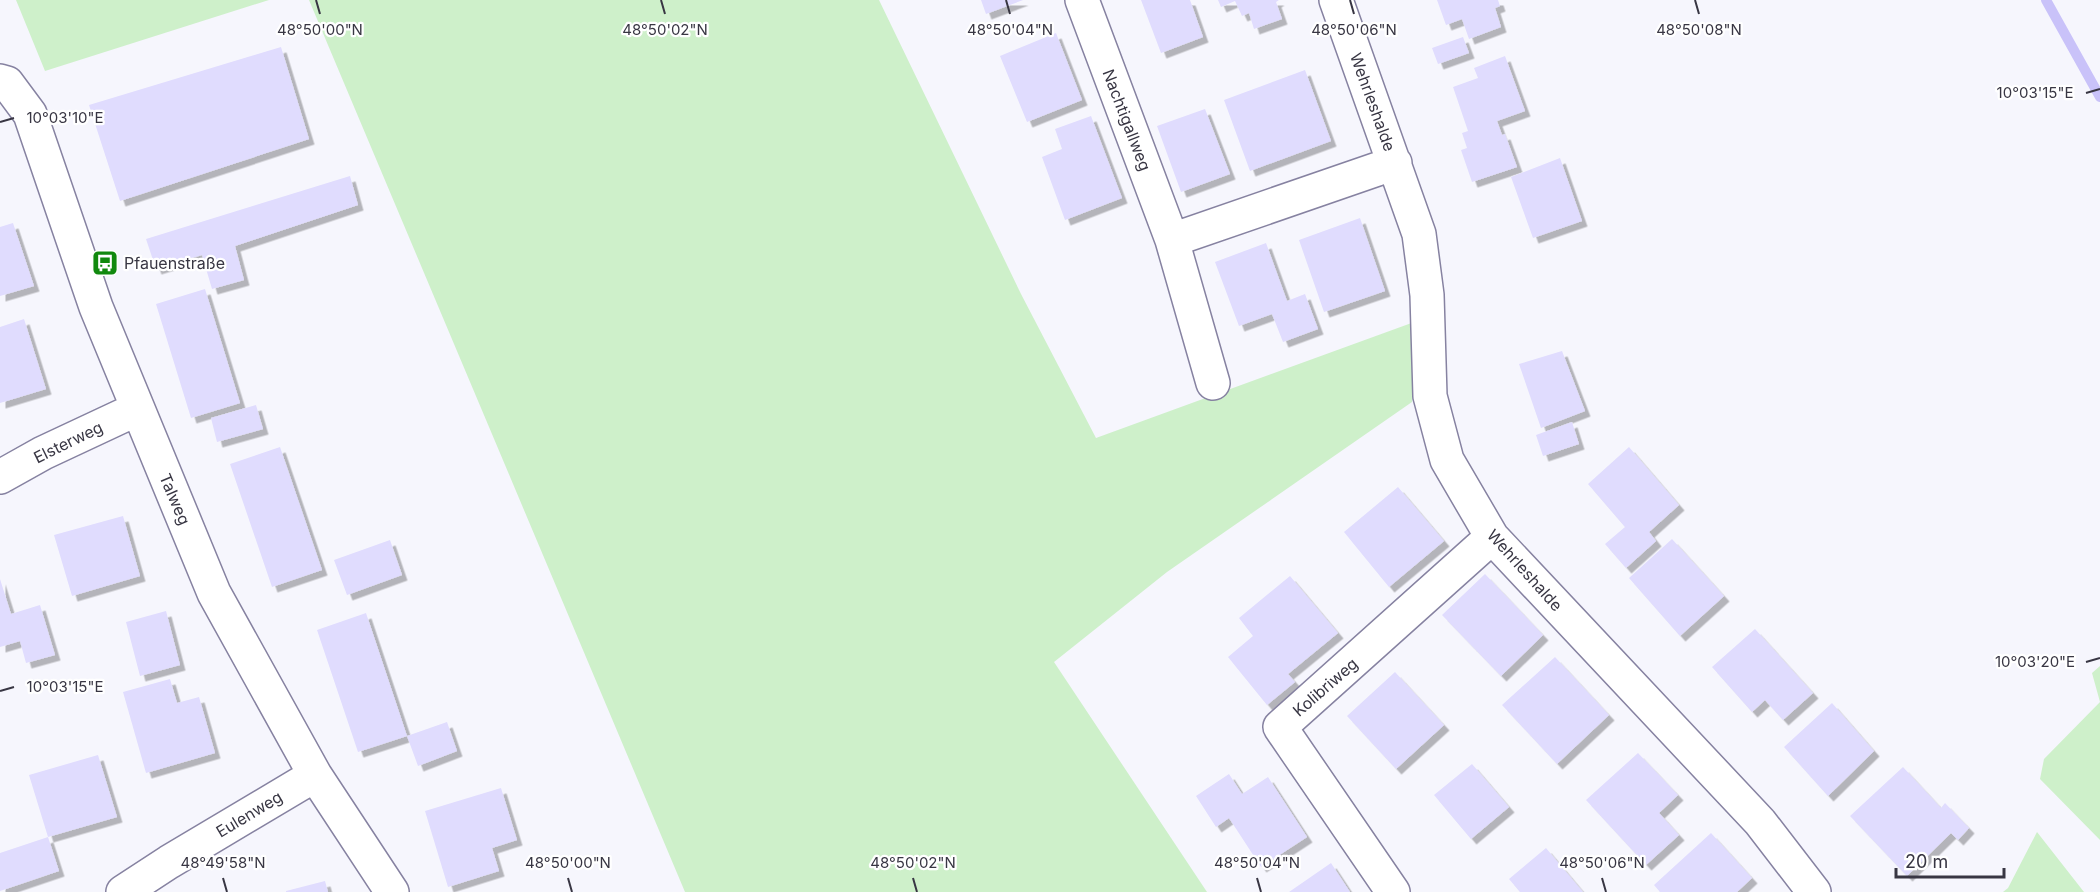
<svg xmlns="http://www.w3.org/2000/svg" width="2100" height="892" viewBox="0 0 2100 892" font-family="Inter,sans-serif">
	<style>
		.green { fill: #cef0ca }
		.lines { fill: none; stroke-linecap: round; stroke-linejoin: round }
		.stream { stroke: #c9c2f9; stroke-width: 10 }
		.building { fill: #e0dcfe; filter: url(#shadow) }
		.minor-casing { stroke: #8682a1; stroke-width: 36 }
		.minor { stroke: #fff; stroke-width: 33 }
		.ticks { fill: none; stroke: #383643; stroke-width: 2 }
		.labels { text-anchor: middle; stroke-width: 4.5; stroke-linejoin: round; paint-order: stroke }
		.street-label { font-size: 16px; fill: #383643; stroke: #fff }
		.poi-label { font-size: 16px; fill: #383643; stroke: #fff; text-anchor: start }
		.ticks-label { font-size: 15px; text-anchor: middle; fill: #383643; stroke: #fff; stroke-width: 4.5; stroke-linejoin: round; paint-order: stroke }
	</style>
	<defs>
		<filter id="shadow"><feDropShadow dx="5.5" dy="5.5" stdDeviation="0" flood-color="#0004"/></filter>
	</defs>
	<rect width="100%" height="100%" fill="#f6f6fd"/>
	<path class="green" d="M16 0H269L45 71Z
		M309 0H879L1021 294 1096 438 1417 321 1412 402 1167 572 1054 662 1207 892H685Z
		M2100 666V840L2040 779 2044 759 2100 702 2092 673Z
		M2037 832 2084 892H2003L2008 888Z"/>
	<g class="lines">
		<path class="stream" d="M2046 0 2100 97"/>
	</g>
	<path class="building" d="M981 0H1023L986 14Z
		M1141 0H1190L1203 37 1161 53Z
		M1218 0H1279L1276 2 1282 19 1254 29 1249 13 1242 16 1235 1 1221 7Z
		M1437 0H1498L1500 6 1495 8 1501 27 1469 39 1462 19 1446 25Z
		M1056 33 1082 100 1027 122 1000 56Z
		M1463 37 1469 53 1438 64 1432 48Z
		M281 47 309 139 120 201 89 105Z
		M1505 56 1525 111 1497 121 1502 135 1505 134 1517 167 1472 182 1461 150 1467 148 1462 133 1468 131 1453 87 1478 78 1474 68Z
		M1305 70 1331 141 1250 171 1224 100Z
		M1205 109 1230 174 1181 192 1157 126Z
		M1091 116 1122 198 1065 220 1042 157 1062 149 1055 129Z
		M1560 158 1582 221 1533 238 1511 177Z
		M350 176 358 205 235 246 244 280 212 289 202 255 156 269 146 239Z
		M1360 218 1385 291 1324 312 1299 240Z
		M13 223 34 286 0 296V227Z
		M1266 243 1287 301 1305 294 1318 329 1283 342 1272 314 1239 326 1215 262Z
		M205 289 240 403 191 418 156 304Z
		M24 319 46 389 0 403V327Z
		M1562 351 1585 411 1541 428 1519 364Z
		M256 405 263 429 217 442 211 418Z
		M1572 422 1579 444 1543 456 1536 435Z
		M280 447 322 570 272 587 230 464Z
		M1629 447 1679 505 1649 532 1656 541 1626 568 1605 544 1625 527 1588 484Z
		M1398 487 1444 541 1389 587 1344 532Z
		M123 516 140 576 72 596 54 535Z
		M1672 539 1724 596 1680 636 1629 578Z
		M390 540 402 575 347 595 334 560Z
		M1485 574 1543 635 1501 676 1442 615Z
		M1290 576 1338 633 1288 674 1295 682 1267 705 1228 657 1253 636 1239 618Z
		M0 579 11 614 40 605 55 655 26 663 20 641 0 647Z
		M166 611 180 665 140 676 126 622Z
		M366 613 407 736 358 752 317 630Z
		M1755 629 1813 693 1783 720 1765 700 1752 712 1712 667Z
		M1555 657 1609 715 1557 764 1502 705Z
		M1395 672 1444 725 1396 769 1347 716Z
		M170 679 177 703 199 697 215 753 146 773 123 692Z
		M1832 703 1874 751 1828 796 1784 747Z
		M447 722 457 751 418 766 407 736Z
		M1638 753 1678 795 1659 813 1679 835 1646 865 1586 800Z
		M98 755 117 817 48 837 29 775Z
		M1472 764 1509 807 1471 839 1434 795Z
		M1903 767 1941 808 1945 803 1969 828 1958 840 1951 833 1907 876 1850 816Z
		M1229 774 1242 794 1268 777 1307 837 1261 867 1229 818 1216 827 1196 796Z
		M501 788 517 840 492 848 499 871 448 887 425 811Z
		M1711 833 1752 878 1737 892H1660L1654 885Z
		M48 837 59 871 0 891V853Z
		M1546 848 1583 892H1520L1509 879Z
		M1331 863 1350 892H1289Z
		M325 881 328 892H286V891Z"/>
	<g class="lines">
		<defs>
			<path id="minor" d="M1082 0 1172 240 1213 383
				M1336 0 1419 234 1427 295 1430 396 1447 460 1492 537 1760 822 1814 892
				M0 81 7 83 30 114 96 307 214 593 315 775 392 892
				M1172 240 1395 163
				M0 477 43 453 137 409
				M123 892 169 862 315 775
				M1393 892 1280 727 1492 537"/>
		</defs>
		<use href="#minor" class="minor-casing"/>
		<use href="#minor" class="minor"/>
	</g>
	<path class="ticks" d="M316 0 320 14M661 0 665 14M1006 0 1010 14M1350 0 1354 14M1695 0 1699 14M2086 93 2100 89M0 122 14 118M2086 662 2100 658M0 691 14 687M223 878 227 892M568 878 572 892M913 878 917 892M1257 878 1261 892M1602 878 1606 892"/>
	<defs>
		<symbol id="bus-square" viewBox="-11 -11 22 22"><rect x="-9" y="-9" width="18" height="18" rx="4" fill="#11890e" stroke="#fff"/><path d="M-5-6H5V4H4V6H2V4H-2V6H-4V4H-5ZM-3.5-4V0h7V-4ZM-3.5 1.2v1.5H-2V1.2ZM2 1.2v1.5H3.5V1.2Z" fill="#fff"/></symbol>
	</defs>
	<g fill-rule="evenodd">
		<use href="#bus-square" x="90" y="248" width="30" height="30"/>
	</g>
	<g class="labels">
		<g class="street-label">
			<text transform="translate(1373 102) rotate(70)" y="6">Wehrleshalde</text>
			<text transform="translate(1127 120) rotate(69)" y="6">Nachtigallweg</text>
			<text transform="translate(68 442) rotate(-26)" y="6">Elsterweg</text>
			<text transform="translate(175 499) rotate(67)" y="6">Talweg</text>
			<text transform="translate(1525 570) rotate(48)" y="6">Wehrleshalde</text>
			<text transform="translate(1325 687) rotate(-41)" y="6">Kolibriweg</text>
			<text transform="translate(249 814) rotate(-31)" y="6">Eulenweg</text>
		</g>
		<g class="poi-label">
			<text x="124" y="269">Pfauenstraße</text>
		</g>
	</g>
	<g class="ticks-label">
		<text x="320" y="35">48°50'00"N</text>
		<text x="665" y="35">48°50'02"N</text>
		<text x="1010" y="35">48°50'04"N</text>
		<text x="1354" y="35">48°50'06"N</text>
		<text x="1699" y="35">48°50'08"N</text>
		<text x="2035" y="98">10°03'15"E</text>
		<text x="65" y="123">10°03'10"E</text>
		<text x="2035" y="667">10°03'20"E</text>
		<text x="65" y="692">10°03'15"E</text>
		<text x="223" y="868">48°49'58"N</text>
		<text x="568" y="868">48°50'00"N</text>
		<text x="913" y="868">48°50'02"N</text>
		<text x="1257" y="868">48°50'04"N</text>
		<text x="1602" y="868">48°50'06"N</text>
	</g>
	<path d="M1896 868v9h108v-9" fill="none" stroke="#383643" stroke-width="3"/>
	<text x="1905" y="868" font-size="18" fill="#383643" stroke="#ffffff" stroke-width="4.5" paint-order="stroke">20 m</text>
</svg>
